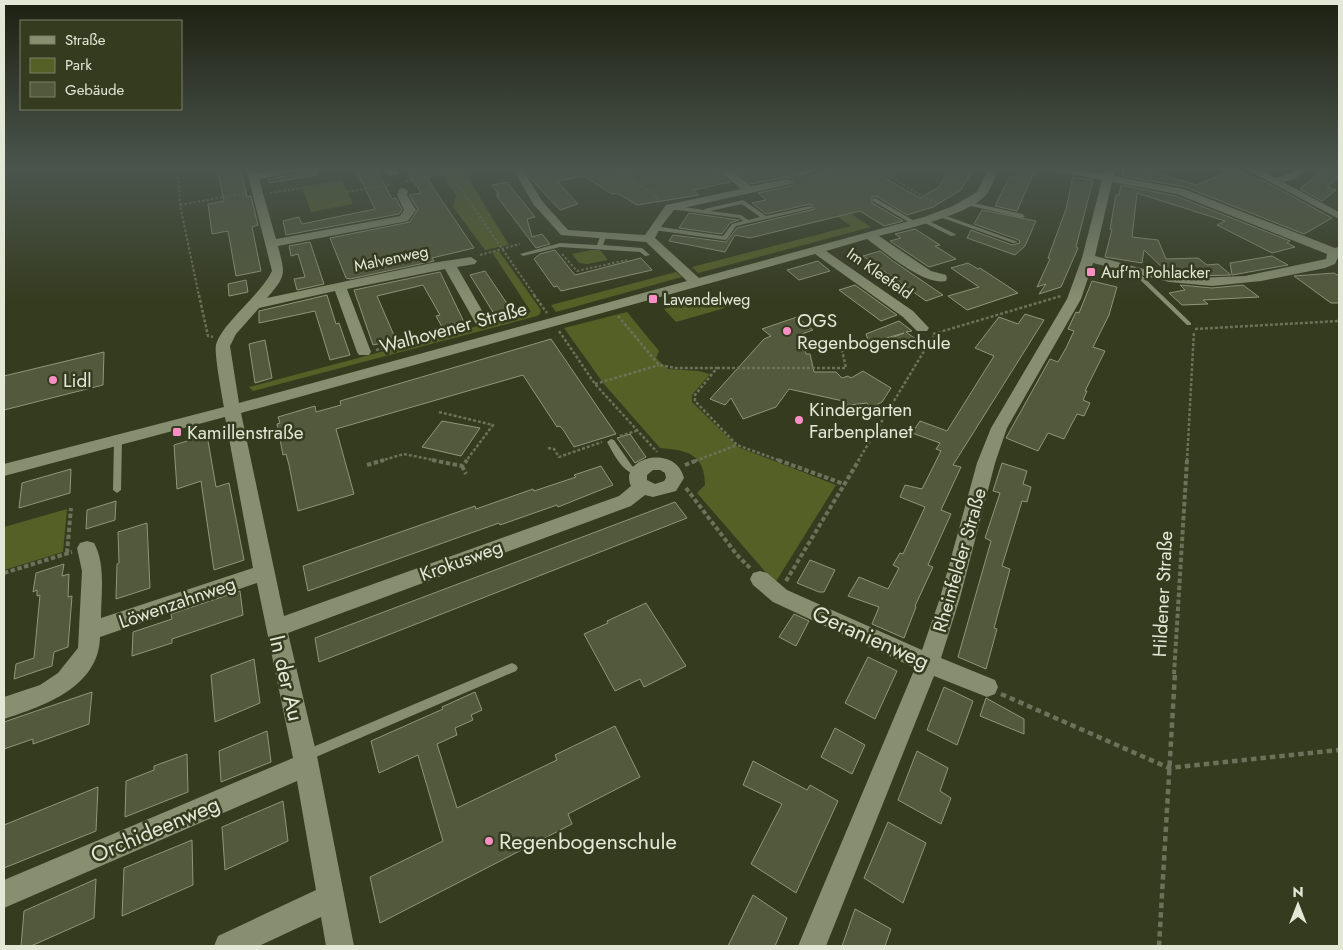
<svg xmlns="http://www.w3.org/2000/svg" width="1343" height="950" viewBox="0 0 1343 950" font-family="Jost,sans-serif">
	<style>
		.green { fill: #556026 }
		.building { fill: #52593c; stroke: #909778 }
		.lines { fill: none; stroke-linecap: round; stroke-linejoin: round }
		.path-far3 { stroke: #6c7159; stroke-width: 2; stroke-dasharray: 2.5 2; stroke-linecap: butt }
		.path-far2 { stroke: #6c7159; stroke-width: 2.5; stroke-dasharray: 3 2; stroke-linecap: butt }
		.path-far1 { stroke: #6c7159; stroke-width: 4; stroke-dasharray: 4.5 2.5; stroke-linecap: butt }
		.path { stroke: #6c7159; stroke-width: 4.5; stroke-dasharray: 5.5 4; stroke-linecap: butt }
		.lane { fill: #878f70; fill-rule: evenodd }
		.street { fill: #878f70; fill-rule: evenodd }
		.poi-dot { fill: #fb8fc5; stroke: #353b1f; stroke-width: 2 }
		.labels { text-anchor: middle; stroke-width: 5; stroke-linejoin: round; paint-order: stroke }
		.far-street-label { font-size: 16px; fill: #e2e7d6; stroke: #353b1f }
		.far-poi-label { font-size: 16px; fill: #e2e7d6; stroke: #353b1f; text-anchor: start }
		.poi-label { font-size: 19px; fill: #e2e7d6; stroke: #353b1f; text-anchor: start }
		.street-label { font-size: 19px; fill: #e2e7d6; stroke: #353b1f }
		.near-street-label { font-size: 22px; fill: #e2e7d6; stroke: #353b1f }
		.near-poi-label { font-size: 22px; fill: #e2e7d6; stroke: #353b1f; text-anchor: start }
	</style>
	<rect width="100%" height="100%" fill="#353b1f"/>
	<path class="green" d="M437 168H462L509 245 485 250 453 207 456 195Z
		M342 180 353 204 311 212 302 187Z
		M800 180 871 227 698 273 692 267 851 226 789 183Z
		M591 250H600L608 260 587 264 579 263 572 254Z
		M499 251 541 310 540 314 537 316 253 391 249 387 531 312 492 252Z
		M676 272 682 277 556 312 551 305Z
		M712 296 725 308 676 322 664 309Z
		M627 312 659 351 656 358 668 369 698 371 710 374 692 395V402L738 447 836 485 775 583 697 493 705 485C705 454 687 450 660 448L604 384 564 328Z
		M67 509 63 552 4 570V527Z"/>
	<path class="building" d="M217 168H240L247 197 251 196 258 225 252 227 261 271 236 276 228 231 212 234 208 204 224 201Z
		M310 168H317V175L269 183 268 179 303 173Z
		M365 168H376L392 199 396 198 402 210 399 214 286 235 283 221 299 217 302 224 375 209 356 170Z
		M405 168H420L474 248 432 258 434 261 350 279 346 278 330 238 410 222 418 209 409 195 421 193Z
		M524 168H714L730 182 693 190 699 195 637 205 617 193 612 194 584 176 557 181 578 204 560 210 529 177Z
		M731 168H792L796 171V175L803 178 843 168H867L920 198 939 187 950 168H974L961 190 933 207 907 215 876 196 872 197V203L903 221 884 226 860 211 750 238 735 235 725 252 669 241 673 235 726 242 737 228 815 209 810 204 766 214 752 203 766 200 758 193 791 186 794 183 793 179 787 177 751 184Z
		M1021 168H1036L1017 211 995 206 1010 176 1017 177Z
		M1128 168H1141L1196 185 1233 170 1266 182 1332 218 1304 234 1185 187 1122 176 1123 170Z
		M1326 168H1339V177L1327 187 1336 190 1322 201 1300 189Z
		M1073 177 1093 180 1076 247 1078 248 1061 287 1039 294 1046 284 1037 287 1050 259 1048 258 1066 209Z
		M507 182 535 217 527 219 532 237 542 234 550 244 536 248 496 195H499L492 185Z
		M1121 185 1176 196 1290 241 1287 243 1295 247 1272 253 1217 225 1225 221 1137 193 1132 237 1158 240 1166 259 1198 258 1207 265 1218 264 1231 275 1196 276 1167 272 1144 250 1142 263 1105 257 1112 229H1110L1116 195H1119Z
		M982 210 1036 221 1025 246 1015 255 967 238 971 230 1012 245 1020 243 1019 240 974 224Z
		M689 213 738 220H739L730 223 722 234 679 228Z
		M915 229 940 245 935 246 956 259 929 267 890 241 901 238 895 234Z
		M310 242 324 284 297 290 294 279 305 277 298 254 291 256 289 246Z
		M555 250 575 275 641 258 652 270 561 291 557 286 554 287 534 259 540 254Z
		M880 251 893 261 943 295 926 301 863 256Z
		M1272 256 1288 265 1232 275 1230 263Z
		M818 261 830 271 799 280 787 270Z
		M968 263 978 269 980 268 1018 293 967 310 948 296 979 287 951 268Z
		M485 271 506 302 513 313 496 317 470 275Z
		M440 272 464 322 442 327 436 316 440 315 423 285 377 296 396 340 373 345 354 290Z
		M1334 273 1339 276V303H1331L1294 276Z
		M246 280 248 292 229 296 228 284Z
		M1092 281 1117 287 1109 315 1093 347 1105 351 1085 391H1087L1083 400 1090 403 1084 416 1077 414 1064 439 1048 433 1038 451 1006 438 1050 359 1058 362 1066 348 1074 331 1068 329 1076 312 1079 313Z
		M855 285 897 315 881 321 839 290Z
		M1180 285 1212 288 1243 285 1259 297 1203 300 1208 304 1182 305 1169 293 1185 290Z
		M327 295 336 324 339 323 350 355 330 360 315 311 259 323V311Z
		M1025 314 1044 320 953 465 961 467 941 510 951 514 928 565 933 567 915 606 916 607 904 638 872 624 879 607 848 596 859 577 888 589 899 568 893 565 900 553 903 554 925 507 900 497 905 485 922 489 941 451 936 449 940 443 912 433 920 421 947 431 994 356 975 348 999 317 1018 324Z
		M797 317 813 330 802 334 806 354H810L814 372H836L842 378 848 376 851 378 863 371 891 388 882 402 870 408 867 403 841 406 843 401 789 389 776 407 743 419 731 398 725 405 710 399 764 339 771 336 762 329Z
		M899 321 912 331 906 332 920 342 903 349 889 339 904 333 869 343 866 334Z
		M551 339 616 434 574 447 564 431 560 426 557 427 523 375 336 429 354 494 298 511 289 465 286 454 283 455 277 424 280 423 278 417 315 406 316 412 341 405 340 401Z
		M265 340 272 378 255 383 249 344Z
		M104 352 103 385 4 410V376Z
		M442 421 480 428 461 456 422 447Z
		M630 434 646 457 635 463 617 438Z
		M207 435 216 487 229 483 244 560 214 570 201 481 177 489 174 445Z
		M1002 463 1027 471 1023 484 1031 487 1027 502 1022 501 1002 566 1010 569 994 628 997 629 986 669 958 657 991 541 985 538 1000 493 993 491Z
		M601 466 613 485 558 507 557 505 500 525 499 523 308 591 303 566 475 506 476 509 533 489 534 491 576 477 574 475Z
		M71 469 70 493 19 508 22 483Z
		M116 501 115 520 86 529 87 510Z
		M675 502 687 518 319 662 315 638Z
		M147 523 150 588 116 599 117 564 119 563 118 532Z
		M810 560 835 570 824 592H819L797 583Z
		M64 564 62 576 69 574 68 597 72 596 68 647 54 652 52 666 14 679 16 664 34 658 40 595 37 596V590L33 592 36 573Z
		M240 591 243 615 172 639V643L132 656 133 632 172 619 171 614Z
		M646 603 686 666 644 687 640 679 615 691 584 634 608 623 607 621Z
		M794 614 809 621 796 646 779 637Z
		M868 657 897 671 875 719 845 703Z
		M254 659 260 703 215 722 211 675Z
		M944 687 973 701 957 745 927 730Z
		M92 692 89 724 33 744V739L4 749V722Z
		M475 692 482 710 471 715 473 720 455 728 457 735 437 744 457 808 557 760 555 755 615 726 640 777 568 814 572 824 380 923 370 877 443 841 418 755 379 773 371 741 443 709 442 707Z
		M986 698 1024 719V734L980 716Z
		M835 728 865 745 852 774 821 757Z
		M267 731 271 762 221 782 219 751Z
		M917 751 948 768 940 791 951 798 941 824 898 800Z
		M187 754 188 792 125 817 126 781 154 770V766Z
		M753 761 807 790 810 785 838 801 796 893 751 864 782 804 743 785Z
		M98 787 96 831 4 868V825Z
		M283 801 288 841 225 870 222 827Z
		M888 822 926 843 903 903 864 878Z
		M192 840 193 885 122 916 124 868Z
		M96 879 94 918 31 946H21L24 911Z
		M753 895 787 918 775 946H728Z
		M855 909 891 929 885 946H842Z"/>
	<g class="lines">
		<path class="path-far3" d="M174 168 179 182 180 205 199 296
			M446 168 535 296
			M617 168 631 175 636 183 648 190 660 201
			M876 168 925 198 939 203
			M619 170 624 180 636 183
			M406 181 450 173
			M347 192 393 184
			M270 193 302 188
			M180 205 246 193
			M562 254 577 271 627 260
			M480 255 520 244"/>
		<path class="path-far2" d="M199 295 208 336 213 337
			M534 295 547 313
			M618 316 659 365 676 368H717L695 395V401L737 445 781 461
			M1195 329 1339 321
			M559 331 595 384 657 452
			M933 334 1061 296
			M376 350 469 326
			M717 368H846L842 350 863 343
			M595 384 659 365
			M439 412 493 425 466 461
			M620 436 639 430
			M548 448 554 449 559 457 602 442
			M380 461 404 454 438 461
			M695 461 737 445
			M858 461 933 336
			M1187 461 1194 331"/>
		<path class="path-far1" d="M432 460 462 466 467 460
			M778 460 844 484
			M367 465 384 460
			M685 465 698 460
			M462 466 466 474
			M686 488 737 555 751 569
			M67 553 71 508
			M4 573 72 552
			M786 581 859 460
			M1174 674 1187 460"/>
		<path class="path" d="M1001 694 1169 768 1339 750
			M1159 946 1175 673"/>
		<path class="lane" d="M875 198 916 222 917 223 912 224 873 201V199Z
			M743 200 766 216 810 206 813 208 736 226 727 239 725 240 654 230 651 228 654 226 723 236 732 224 743 221 739 218 670 209 667 207 670 205 704 210 705 209ZM742 204 760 217 748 220 741 215 710 211Z
			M965 201 1022 214 1025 216 1022 218 963 204 962 203Z
			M937 214H941L1018 242 1013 243 937 216Z
			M923 218 955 234 956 235 951 236 921 221 920 220Z
			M603 235 606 237 603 245 642 248 650 255 645 256 640 252 560 247 523 256 520 254 560 243 597 245 600 237Z
			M1132 267 1134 268 1191 323V325H1187L1130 270V268Z
			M118 437 122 440 121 490 117 493 113 490 114 440Z
			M611 439 614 440 632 466 641 470 642 472 641 474C624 477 614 454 607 442Z
			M512 663 516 665 518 668 516 671 309 760 305 762 301 760 299 756 301 752Z"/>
		<path class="street" d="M246 168H256L258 173 285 168H308L303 171 259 179 276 239 400 216 404 210 397 195 399 189 403 188 408 191 407 195 416 210 408 221 278 246C285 274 287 275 267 298L432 263 471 257 477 261 475 264 457 267 488 321 486 324H476L445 269 347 289 371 352 369 355H359L357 352 335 291 259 308 236 334 230 346 239 403 687 281 646 242 561 235 534 205 512 168H522L542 201 568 230 645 235 666 205 741 189 716 168H728L751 186 787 179 791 180 792 182 791 184 674 210 660 228 655 238 699 278 924 217 953 206 977 192 989 168H999C995 176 991 190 985 196 965 216 906 229 879 236L931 271 946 275 947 278 946 281C924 286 885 252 867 239L826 251 913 311 929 328 927 331H917L903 317 815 254 241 413 284 616 619 496 631 486C618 458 675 443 684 478L676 491 653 497 645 495 631 506 288 633 317 756 354 946H326L321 917 259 946H214L218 936 316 890 297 781 4 908V880L293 758 257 583 100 637C99 687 44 706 4 719V697L40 685 58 673 78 648 82 571 77 548 80 543 87 541 94 543C106 565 101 594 101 618L253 568 225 417 4 476V464L224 407C222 396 214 353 216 345 222 323 260 296 272 271ZM653 470H660L665 473 666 478 664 481 655 484 647 480V475Z
			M381 168H393L399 173 398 175H390Z
			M807 168H824L802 176 797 173Z
			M1048 168H1071L1103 174 1105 168H1115L1113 176 1184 189 1335 248 1339 247V255L1335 264 1325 268 1261 281 1212 286 1169 282 1093 263 1081 299 1007 428 995 463 960 598 941 658 995 680 998 687 995 694 987 697 934 676 826 946H798L915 668 773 602 753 585 750 579 753 573 760 571 767 573 787 590 922 650 940 598 977 463 991 428 1067 299 1082 258 1102 180 1053 171ZM1112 182 1177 194 1327 254 1326 259 1245 276 1196 278 1155 272 1095 256Z
			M1244 168H1257L1275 178C1288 175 1295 168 1308 168L1295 179 1283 182 1339 212V219Z"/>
	</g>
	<linearGradient id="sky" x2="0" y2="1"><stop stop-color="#1d2011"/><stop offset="0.56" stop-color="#4b554d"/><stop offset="1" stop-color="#4b554d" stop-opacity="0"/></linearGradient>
	<rect width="1343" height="301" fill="url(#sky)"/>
	<g class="poi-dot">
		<rect x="1086" y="267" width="10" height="10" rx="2.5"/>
		<rect x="648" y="294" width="10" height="10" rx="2.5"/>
		<circle cx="787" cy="331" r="5"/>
		<circle cx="53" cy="380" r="5"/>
		<circle cx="799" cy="420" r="5"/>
		<rect x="172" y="427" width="10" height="10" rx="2.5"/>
		<circle cx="489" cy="841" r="5"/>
	</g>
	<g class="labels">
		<g class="far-street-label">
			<text transform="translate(391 258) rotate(-12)" y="6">Malvenweg</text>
			<text transform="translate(880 273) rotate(35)" y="6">Im Kleefeld</text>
		</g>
		<g class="far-poi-label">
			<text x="1101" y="278">Auf'm Pohlacker</text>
			<text x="663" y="305">Lavendelweg</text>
		</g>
		<g class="poi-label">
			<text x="797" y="327">OGS<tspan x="797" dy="22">Regenbogenschule</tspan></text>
			<text x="63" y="387">Lidl</text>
			<text x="809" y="416">Kindergarten<tspan x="809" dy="22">Farbenplanet</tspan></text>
			<text x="187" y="439">Kamillenstraße</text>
		</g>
		<g class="street-label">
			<text transform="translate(453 327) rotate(-15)" y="7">Walhovener Straße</text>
			<text transform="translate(461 560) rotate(-20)" y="7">Krokusweg</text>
			<text transform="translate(959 560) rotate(-74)" y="7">Rheinfelder Straße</text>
			<text transform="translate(1162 594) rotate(-87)" y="7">Hildener Straße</text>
			<text transform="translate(177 602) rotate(-19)" y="7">Löwenzahnweg</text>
		</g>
		<g class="near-street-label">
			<text transform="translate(871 637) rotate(24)" y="8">Geranienweg</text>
			<text transform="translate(287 678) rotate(77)" y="8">In der Au</text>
			<text transform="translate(155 829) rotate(-23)" y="8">Orchideenweg</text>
		</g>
		<g class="near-poi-label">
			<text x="499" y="849">Regenbogenschule</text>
		</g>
	</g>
	<rect width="1343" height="950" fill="none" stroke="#e2e7d6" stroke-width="10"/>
	<rect x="20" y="20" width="162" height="90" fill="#353b1f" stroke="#7a8068"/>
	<rect x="30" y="36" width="25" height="8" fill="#878f70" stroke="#7a8068"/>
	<text x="65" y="45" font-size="15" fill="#e2e7d6">Straße</text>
	<rect x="30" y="58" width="25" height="15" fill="#556026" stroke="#7a8068"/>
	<text x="65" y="70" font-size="15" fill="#e2e7d6">Park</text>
	<rect x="30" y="82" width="25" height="15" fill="#52593c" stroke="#7a8068"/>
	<text x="65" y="95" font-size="15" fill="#e2e7d6">Gebäude</text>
	<g transform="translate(1298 905)" stroke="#353b1f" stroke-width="4" paint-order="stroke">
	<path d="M0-4L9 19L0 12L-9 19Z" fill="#e2e7d6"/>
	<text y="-8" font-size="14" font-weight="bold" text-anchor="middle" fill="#e2e7d6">N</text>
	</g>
</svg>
